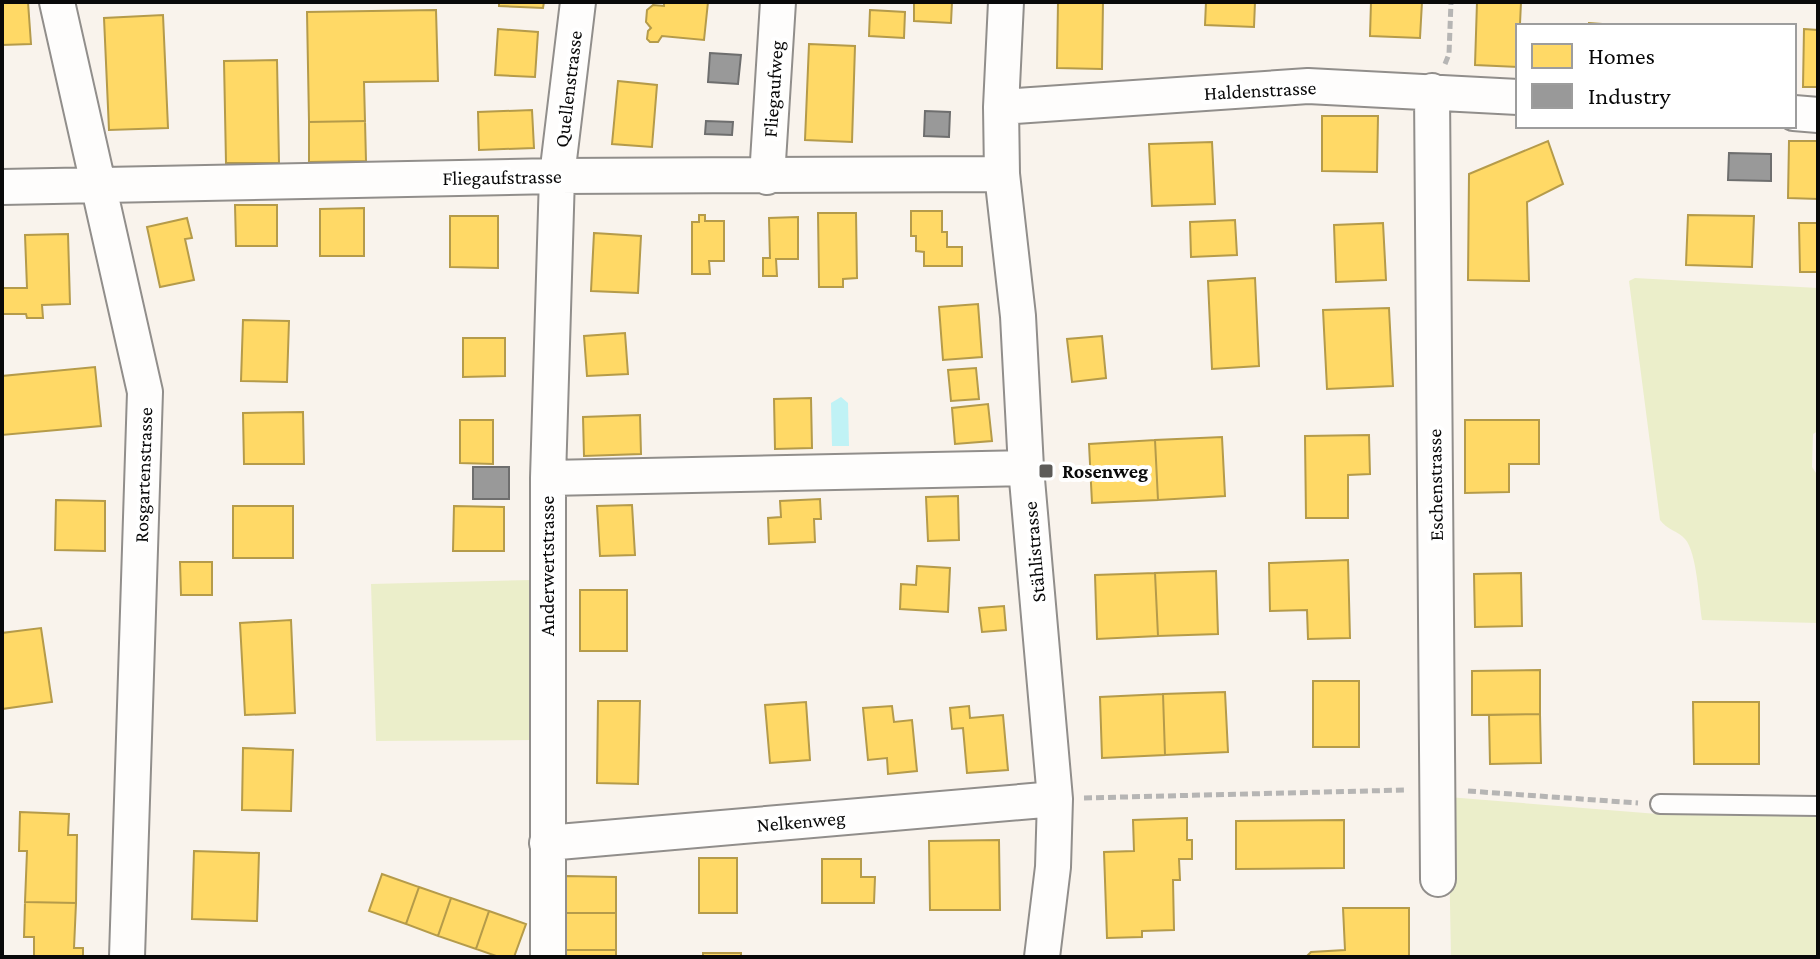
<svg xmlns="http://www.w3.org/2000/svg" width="1820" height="959" viewBox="0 0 1820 959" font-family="'Crimson Pro',serif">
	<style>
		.green { fill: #ebeeca }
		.water { fill: #c0f2f5 }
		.homes { fill: #ffd966; stroke: #b59b4a; stroke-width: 2 }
		.industry { fill: #999; stroke: #6e6e6e; stroke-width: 2 }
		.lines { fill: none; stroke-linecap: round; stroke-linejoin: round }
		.service-casing { stroke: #918e8b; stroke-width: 22 }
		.minor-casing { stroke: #918e8b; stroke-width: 38 }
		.path { stroke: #b6b5b4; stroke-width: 5; stroke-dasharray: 8 4; stroke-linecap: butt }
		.service { stroke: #fefdfc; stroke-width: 18 }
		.minor { stroke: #fefdfc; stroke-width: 34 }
		.poi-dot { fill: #5d5b58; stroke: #fff; stroke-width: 3 }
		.labels { text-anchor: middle; stroke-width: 8; stroke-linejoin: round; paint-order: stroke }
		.street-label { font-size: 20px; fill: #090909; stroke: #fff }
		.poi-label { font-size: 20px; font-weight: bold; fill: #090909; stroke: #fff; text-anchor: start }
	</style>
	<rect width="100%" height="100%" fill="#f9f3ec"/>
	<path class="green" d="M1635 278 1818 288V431L1813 434 1812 467 1818 476V623L1702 620C1699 601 1697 552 1685 539 1678 531 1667 530 1660 520L1629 281Z
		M533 580 532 740 376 741 371 584Z
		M1448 797 1670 815 1818 816V957H1451Z"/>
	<path class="water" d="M841 397 848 403 849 446H832L831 403Z"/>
	<path class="homes" d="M2 2H28L31 44 2 45Z
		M499 2H544L543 8 499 6Z
		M664 2H708L704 40 662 36 658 42H650L647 39 648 31 651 28 646 22 647 10 653 5 664 6Z
		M914 2H952L951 23 914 21Z
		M1058 2H1103L1102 69 1057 68Z
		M1206 2H1255L1254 27 1205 25Z
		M1371 2H1422L1420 38 1370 36Z
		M1477 2H1521L1518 67 1475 65Z
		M436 10 438 81 364 82 365 121 309 122 307 12Z
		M870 10 905 12 904 38 869 36Z
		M163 15 168 128 109 130 104 18Z
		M1589 23 1629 26H1589Z
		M498 29 538 32 535 77 495 75Z
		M1804 29 1818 30V87H1803Z
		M809 44 855 46 852 142 805 140Z
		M277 60 279 163H226L224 61Z
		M618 81 657 85 652 147 612 144Z
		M532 110 534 148 479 150 478 112Z
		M1322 116H1378L1377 172 1322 171Z
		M365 121 366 161 309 162V122Z
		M1548 141 1563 184 1527 202 1529 281 1468 280 1469 174Z
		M1789 141H1818V199L1788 198Z
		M1212 142 1215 204 1152 206 1149 144Z
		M235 205H277V246H236Z
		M364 208V256H320V209Z
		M911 211H942V232H947V247H962V266H924V252L916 251V236H911Z
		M818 213H856L857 278 843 279V287H819Z
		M699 215H705V221H724V261H709L710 274H692V222H699Z
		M1688 215 1754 216 1752 267 1686 265Z
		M450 216H498V268L450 267Z
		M798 217V259H776L777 276H763V258H770L769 218Z
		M187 218 192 238 185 239 194 280 160 287 147 227Z
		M1235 220 1237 255 1191 257 1190 222Z
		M1383 223 1386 280 1336 282 1334 225Z
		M1799 223H1818V272H1800Z
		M594 233 641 236 638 293 591 291Z
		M68 234 70 304 42 305 43 318H27L26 314H2V288H27L25 235Z
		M1255 278 1259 366 1212 369 1208 281Z
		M978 304 982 357 943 360 939 307Z
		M1389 308 1393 386 1327 389 1323 310Z
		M243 320 289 321 287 382 241 381Z
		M625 333 628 374 587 376 584 336Z
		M1102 336 1106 378 1072 382 1067 339Z
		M463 338H505V376L463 377Z
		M95 367 101 426 2 435V376Z
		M976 368 979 399 951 401 948 370Z
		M811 398 812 448 775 449 774 399Z
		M988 404 992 441 955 444 952 408Z
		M303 412 304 464H244L243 413Z
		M640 415 641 454 584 456 583 417Z
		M460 420H493V464L460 463Z
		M1465 420H1539V464H1509V492L1465 493Z
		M1369 435 1370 474 1348 475V518H1306L1305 436Z
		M1222 437 1225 496 1158 500 1155 440Z
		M1155 440 1158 500 1092 503 1089 444Z
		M958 496 959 540 928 541 926 497Z
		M820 499 821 519H814L815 542 769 544 768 518 781 517 780 501Z
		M56 500 105 501V551L55 550Z
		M632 505 635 555 600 556 597 506Z
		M233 506H293V558H233Z
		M454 506 504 507V551H453Z
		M1348 560 1350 638 1308 639 1307 610 1270 611 1269 563Z
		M180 562H212V595H181Z
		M917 566 950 568 948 612 900 609 901 584 916 585Z
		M1216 571 1218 634 1158 636 1155 573Z
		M1155 573 1158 636 1097 639 1095 575Z
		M1521 573 1522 626 1475 627 1474 574Z
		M580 590H627V651H580Z
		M1004 606 1006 630 982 632 979 608Z
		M291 620 295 713 245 715 240 623Z
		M41 628 52 702 2 709V633Z
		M1540 670V714L1472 715V671Z
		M1313 681H1359V747H1313Z
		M1225 692 1228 752 1165 755 1163 694Z
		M1163 694 1165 755 1102 758 1100 697Z
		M598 701H640L638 784 597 783Z
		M806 702 810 760 770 763 765 705Z
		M1693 702H1759V764H1694Z
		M892 706 894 722 912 720 917 771 888 774 887 758 868 760 863 708Z
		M969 706 970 718 1003 715 1008 770 967 773 963 728 952 729 950 708Z
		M1540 714 1541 763 1490 764 1489 715Z
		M243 748 293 750 291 811 242 810Z
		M20 812 69 814 68 835H77L76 903 25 902 27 851H19Z
		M1187 818V840H1192V859H1179L1180 880H1173L1174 930 1142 931V937L1107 938 1104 852 1134 851 1133 820Z
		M1344 820V868L1236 869V821Z
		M999 840 1000 910H930L929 841Z
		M194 851 259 853 257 921 192 919Z
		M699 858H737V913H699Z
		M822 859H861V877H875L874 903H822Z
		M382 874 419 887 406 924 369 911Z
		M566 876 616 877V913H566Z
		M419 887 451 898 438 936 406 924Z
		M451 898 489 911 476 949 438 936Z
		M25 902 76 903 74 948H83V957H34V937H24Z
		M1343 908H1409V957H1306L1311 952 1345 950Z
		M489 911 526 924 514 957H499L476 949Z
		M566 913H616V950H566Z
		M566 950H616V957H566Z
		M703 953H741V957H703Z"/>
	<path class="industry" d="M710 53 741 55 738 84 708 82Z
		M925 111 950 112 949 137 924 136Z
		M706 121 733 122 732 135 705 134Z
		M1729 153 1771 154V181L1728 180Z
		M473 467H509V499H473Z"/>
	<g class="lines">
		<defs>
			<path id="service" d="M1660 804 1818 806"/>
			<path id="minor" d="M57 2 145 392 127 957
				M1006 2 1001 107 1002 174 1018 316 1026 468 1055 799 1053 867 1042 957
				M1432 91 1438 879
				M1001 107 1308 86 1518 97
				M1794 113 1818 115
				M767 177 778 2
				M2 187 557 176 1002 174
				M548 478 1026 468
				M547 843 1055 799
				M548 957V478L557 176 578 2"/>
		</defs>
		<use href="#service" class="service-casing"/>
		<use href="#minor" class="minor-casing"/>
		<path class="path" d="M1445 64 1449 54 1451 2
			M1468 791 1638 803
			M1084 798 1406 790"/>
		<use href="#service" class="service"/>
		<use href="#minor" class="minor"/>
	</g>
	<rect class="poi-dot" x="1038" y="463" width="16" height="16" rx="4"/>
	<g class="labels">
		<g class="street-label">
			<text transform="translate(568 89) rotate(-83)" y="7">Quellenstrasse</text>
			<text transform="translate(773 89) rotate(-86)" y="7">Fliegaufweg</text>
			<text transform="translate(1260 90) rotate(-3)" y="7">Haldenstrasse</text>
			<text transform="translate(502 177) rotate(-1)" y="7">Fliegaufstrasse</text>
			<text transform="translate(143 475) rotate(-88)" y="7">Rosgartenstrasse</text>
			<text transform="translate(1435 485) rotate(-91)" y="7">Eschenstrasse</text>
			<text transform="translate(1034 552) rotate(-95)" y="7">Stählistrasse</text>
			<text transform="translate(547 566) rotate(-90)" y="7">Anderwertstrasse</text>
			<text transform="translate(801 821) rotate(-5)" y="7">Nelkenweg</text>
		</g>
		<g class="poi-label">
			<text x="1062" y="478">Rosenweg</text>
		</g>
	</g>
	<rect width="1820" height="959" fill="none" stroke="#090909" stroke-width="8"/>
	<rect x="1516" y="24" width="280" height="104" fill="#ffffff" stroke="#9d9d9d" stroke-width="2"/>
	<rect x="1532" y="44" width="40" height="24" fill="#ffd966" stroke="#9d9d9d" stroke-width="2"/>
	<text x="1588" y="64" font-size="24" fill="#090909">Homes</text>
	<rect x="1532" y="84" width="40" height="24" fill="#999999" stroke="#9d9d9d" stroke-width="2"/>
	<text x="1588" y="104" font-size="24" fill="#090909">Industry</text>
</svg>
